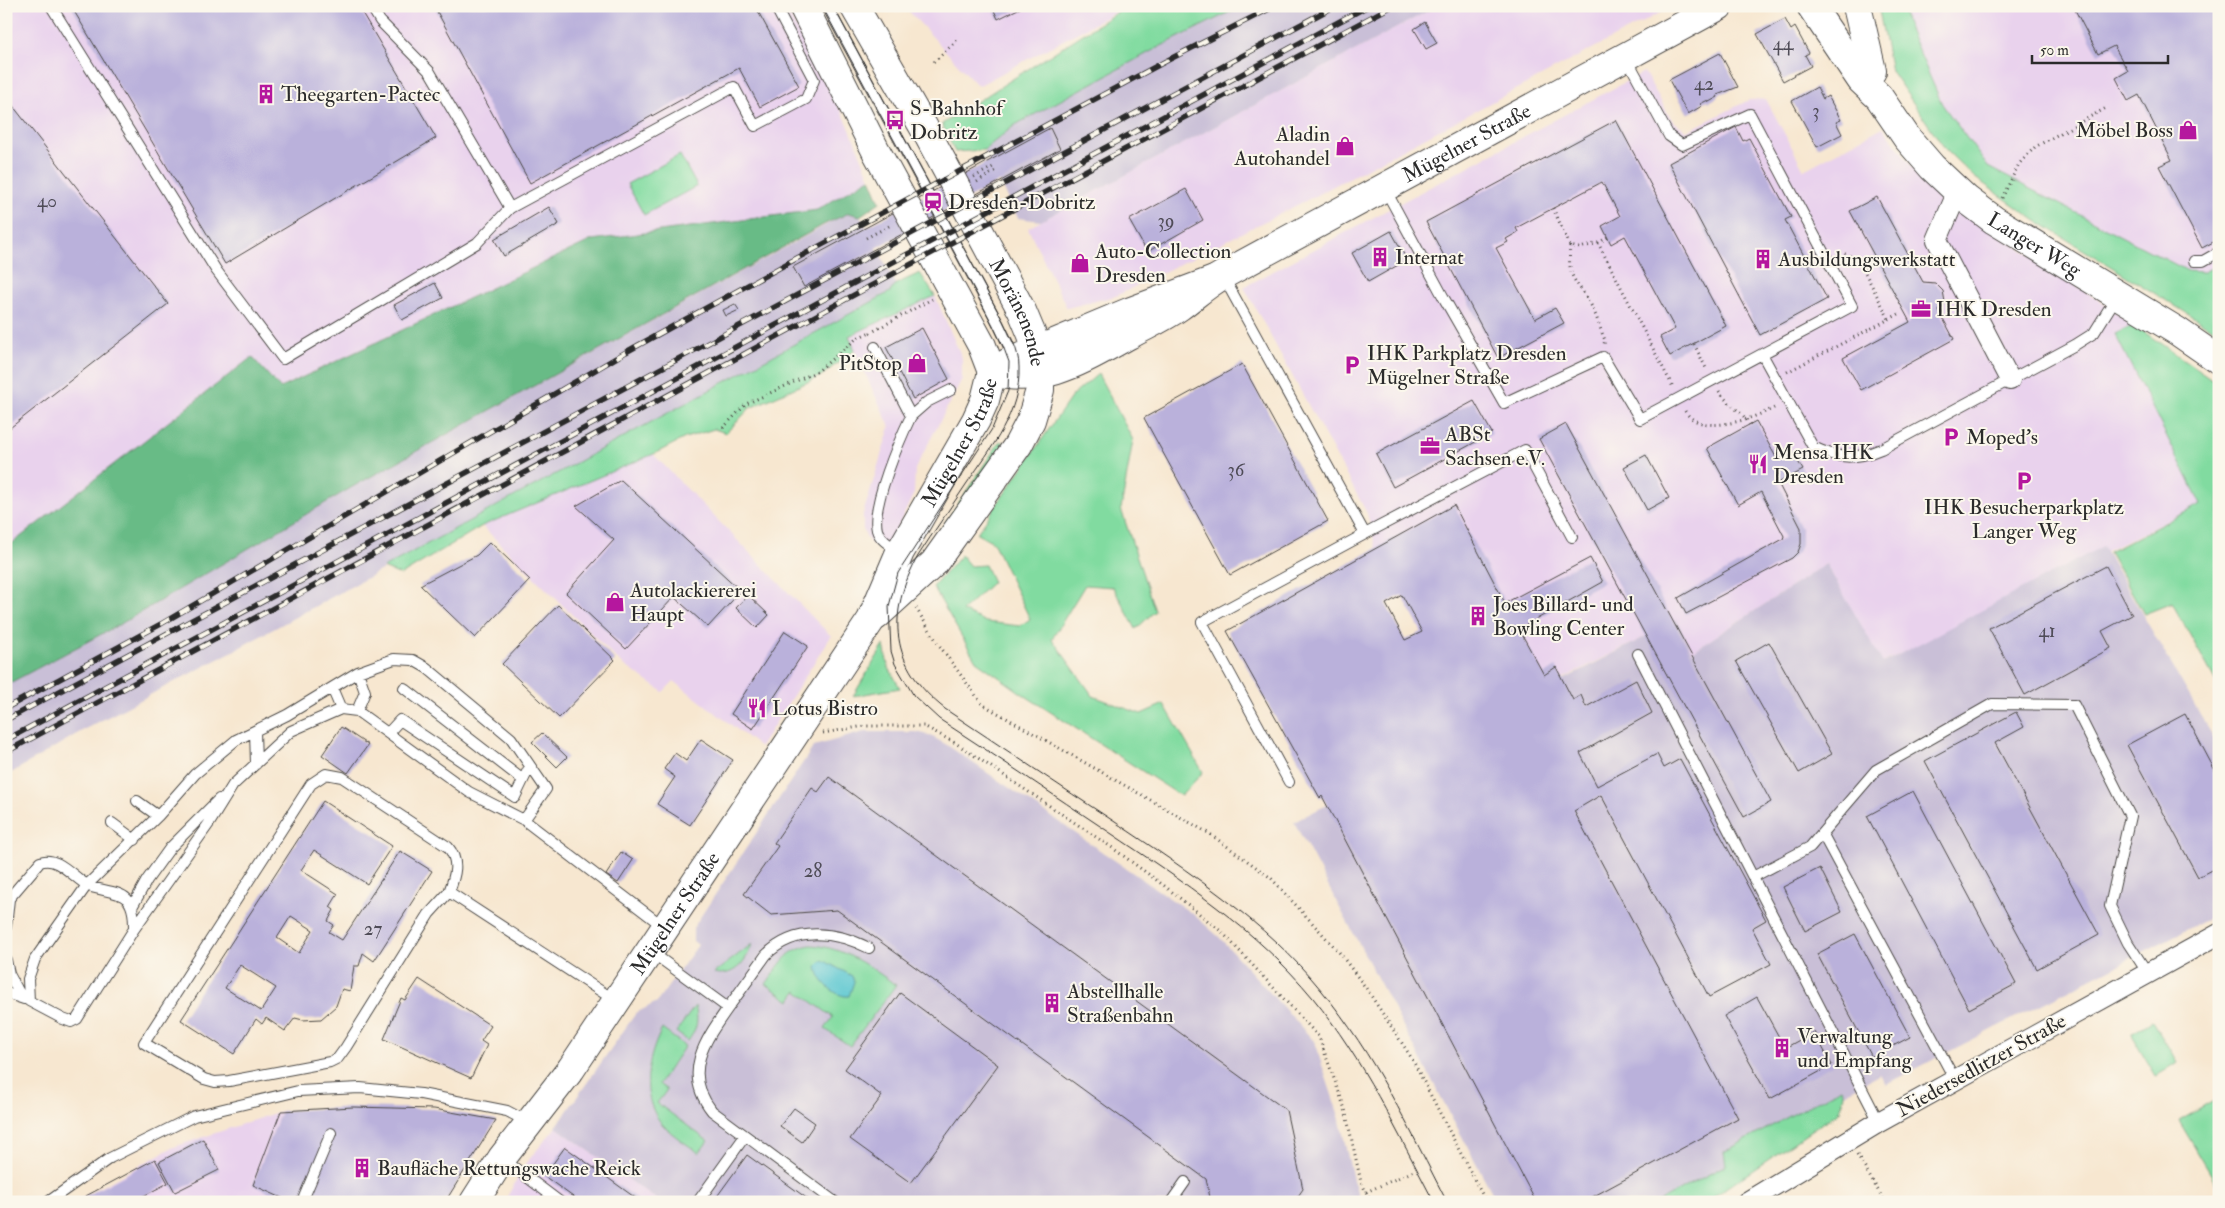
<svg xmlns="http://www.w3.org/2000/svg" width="2225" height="1208" viewBox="0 0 2225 1208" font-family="'IM FELL Double Pica',serif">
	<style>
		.built { fill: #e9d2ed }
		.industrial { fill: #c9bfd7 }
		.green { fill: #81dba0; stroke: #568366 }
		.forest { fill: #68bb86; stroke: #4a7358 }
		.water { fill: #59c6d0; stroke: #42787e }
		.building { fill: #bab1db; fill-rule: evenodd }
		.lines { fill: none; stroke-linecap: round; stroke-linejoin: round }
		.lane-casing { stroke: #4a4744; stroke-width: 12 }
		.street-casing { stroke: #4a4744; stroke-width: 22 }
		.secondary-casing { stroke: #4a4744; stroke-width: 30 }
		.path { stroke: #4a4744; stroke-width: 3; stroke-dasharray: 1 4; stroke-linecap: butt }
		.lane { stroke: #fff; stroke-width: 10 }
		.street { stroke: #fff; stroke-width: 20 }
		.secondary { stroke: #fff; stroke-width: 28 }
		.tram { stroke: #2b2b2b; stroke-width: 1 }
		.rail-casing { stroke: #2b2b2b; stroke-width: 5.5 }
		.rail { stroke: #fbf7ec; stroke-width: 4; stroke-dasharray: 11; stroke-linecap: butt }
		.labels { text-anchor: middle; stroke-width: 4; stroke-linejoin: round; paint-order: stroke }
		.number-label { font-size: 19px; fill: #4f4c57 }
		.poi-label { font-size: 21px; fill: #2b2b2b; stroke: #fbf7ec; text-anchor: start }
		.street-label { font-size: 21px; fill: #2b2b2b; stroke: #fbf7ec }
	</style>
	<rect width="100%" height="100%" fill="#fbf7ec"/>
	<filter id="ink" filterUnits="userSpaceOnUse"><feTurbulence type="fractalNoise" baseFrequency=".02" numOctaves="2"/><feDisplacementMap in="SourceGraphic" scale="10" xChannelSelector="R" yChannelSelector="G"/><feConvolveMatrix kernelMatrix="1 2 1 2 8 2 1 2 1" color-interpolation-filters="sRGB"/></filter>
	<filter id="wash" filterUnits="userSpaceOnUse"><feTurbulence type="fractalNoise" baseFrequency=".0096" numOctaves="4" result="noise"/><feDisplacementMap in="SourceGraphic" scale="20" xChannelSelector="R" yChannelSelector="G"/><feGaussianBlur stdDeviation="1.12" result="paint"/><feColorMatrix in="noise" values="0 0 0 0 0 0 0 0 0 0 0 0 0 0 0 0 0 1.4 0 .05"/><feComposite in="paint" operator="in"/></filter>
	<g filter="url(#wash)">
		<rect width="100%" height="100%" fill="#f7e7d0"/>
		<path class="built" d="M6 6H785L847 122 870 178 818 210 592 240 279 388 252 357 6 548Z
			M904 6H1127L978 86Z
			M1437 6H1673L1311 198 1116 296 1067 308 1028 228Z
			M1903 6H2219V310L2043 197 1988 167 1942 104 1906 22Z
			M1644 72 1672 120 1687 131 1749 100 1766 99 1804 170 1883 127 1912 166 1963 211 2091 295 2219 384V495L1882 663 1826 564 1692 652 1676 621 1472 725 1376 548 1367 513 1244 287Z
			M935 296 962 358V379L915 469 914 493 885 554 868 540 863 529V514L890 427 848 337Z
			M653 454 831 636 760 747 674 681 663 692 621 663 482 526Z
			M281 1111 253 1184 291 1202H74L171 1148Z
			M556 1127 660 1202H504L527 1162Z"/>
		<path class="industrial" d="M1243 6H1437L1041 221 1018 218 984 150 1015 125 1159 47Z
			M849 212 860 216 896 284 890 292 235 650 87 728 6 776V685L124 622 354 486Z
			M2103 546 2219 747V913L1886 1084 1880 1074 1844 1094 1840 1111 1706 1202H1497L1294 822 1677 620 1692 652 1826 564 1883 663Z
			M864 732H916L929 735 947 745 1194 915 1219 937 1314 1041 1339 1116 1353 1180 1361 1202H660L556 1127 636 1013 657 1002 698 945 693 941V928L814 746Z"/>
		<path class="green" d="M1127 6H1242L1159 47 1015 125 984 150 955 152 942 124Z
			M1878 6H1903L1906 22 1942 104 1988 167 2188 271 2204 272 2219 264V333L2035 220 1974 177 1946 150 1891 71Z
			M680 155 697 186 644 215 627 184Z
			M920 273 935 296 849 336 855 350 821 376 750 408 726 433 714 429 685 438 656 453 482 526 401 575 383 568 890 292 896 284Z
			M2134 325 2219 384V687L2172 603 2144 614 2109 552 2201 504 2115 334Z
			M1098 374 1133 440 1121 509 1155 611 1136 629 1113 587 1085 585 1052 639 1093 696 1141 714 1164 704 1203 772 1181 796 1027 697 976 661 933 587 961 555 970 566 985 565 993 582 962 611 986 622 1020 626 1030 619 993 542 977 533 1072 396Z
			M1000 441 1005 444 921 559Z
			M884 645 888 666 900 688 853 696Z
			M752 944C747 961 734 978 714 973Z
			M811 945C844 947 870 967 896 985L850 1046 825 1029 833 1017 797 991 790 1001 766 984C780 965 786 949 811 945Z
			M695 1006C699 1021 697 1029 688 1041L676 1032Z
			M2152 1021 2178 1063 2156 1076 2131 1034Z
			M662 1029 685 1046 659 1084 667 1090 657 1103 708 1141 699 1153C687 1144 673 1136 662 1124 639 1097 647 1058 662 1029Z
			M1841 1088 1844 1094 1840 1111 1706 1202H1658L1726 1165 1724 1152Z
			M2219 1098V1188L2179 1121Z"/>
		<path class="forest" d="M870 178 880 202 860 216 849 213 825 224 354 486 124 622 6 685V548L252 357 280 388 592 240 817 210Z"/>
		<path class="water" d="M823 960 852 976 854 982 849 996C836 998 817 980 817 966Z"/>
		<g id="blocks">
			<path class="building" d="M71 6H358L436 138 225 264Z
				M434 6H755L799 86 760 107 739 68 530 183Z
				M992 6H1024L998 19Z
				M2073 6H2219V239L2202 248 2159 166 2172 160 2139 95 2128 101 2116 78 2128 71 2114 46 2098 54Z
				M1785 19 1791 30 1795 27 1809 53 1805 55 1811 66 1783 81 1757 34Z
				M1425 22 1437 43 1426 49 1414 29Z
				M1720 53 1738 87 1717 95 1718 97 1709 102 1708 100 1700 104 1702 106 1688 114 1669 80Z
				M1817 87 1823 99 1828 96 1841 120 1836 122 1842 134 1817 147 1792 101Z
				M6 97 168 304 6 431Z
				M1616 120 1726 326 1670 356 1660 337 1675 329 1625 236 1611 244 1602 226 1620 216 1602 182 1516 228 1518 232 1506 239 1508 242 1496 248 1535 319 1555 308 1564 323 1498 358 1426 222Z
				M1736 127 1743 141 1749 138 1791 217 1785 220 1827 299 1760 335 1669 163Z
				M1050 128 1060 149 804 287 793 267Z
				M1186 189 1203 220 1147 252 1129 220Z
				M1877 197 1923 282 1935 283 1943 291 1945 302 1939 311 1954 339 1861 390 1843 358 1910 322 1850 211Z
				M549 207 559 224 504 256 494 239Z
				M1391 231 1407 260 1368 282 1352 253Z
				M435 283 443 298 402 320 394 305Z
				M735 304 739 310 726 316 723 310Z
				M922 328 949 379 913 399 886 347Z
				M1242 364 1328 521 1230 575 1144 418Z
				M1474 401 1492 433 1393 487 1376 454Z
				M1756 421 1777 459 1792 451 1803 470 1778 483 1801 528V544L1798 552 1792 558 1686 614 1678 598 1783 539 1784 536 1761 492 1738 505 1707 448Z
				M1566 424 1771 802 1744 817 1539 439Z
				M1646 455 1669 498 1647 510 1624 467Z
				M621 480 741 591 708 627 674 597 626 649 566 593 614 540 576 506Z
				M1454 505 1505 603 1590 558 1603 582 1519 629 1544 675 1556 667 1573 700 1581 695 1586 707 1636 680 1652 713 1580 753 1597 786 1657 754 1664 768 1680 759 1766 920 1752 928 1771 964 1709 997 1601 795 1574 811 1738 1118 1583 1202H1536L1322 796 1320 798 1227 631ZM1402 595 1422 632 1405 640 1386 604Z
				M490 542 530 580 475 638 420 585 477 555Z
				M2106 566 2132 615 2102 631 2111 648 2025 695 1989 628Z
				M748 595 769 615 757 628 736 608Z
				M558 605 615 660 559 718 502 664Z
				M785 631 808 646 753 729 731 714Z
				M1769 642 1832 754 1799 773 1736 661Z
				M2016 712 2024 727 1995 743 2099 935 2037 969 1925 761Z
				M2185 714 2219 778V866L2198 877 2127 745Z
				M341 727 368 745 348 773 322 755Z
				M542 733 567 757 557 767 532 742Z
				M701 739 733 760 690 825 657 804 675 777 664 769 675 753 686 761Z
				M829 777 1286 1110 1303 1189 1294 1202H1211L1206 1179 837 910 771 915 744 894 778 846 774 843 812 788 818 792Z
				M1913 791 2016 984 1969 1009 1867 816Z
				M323 801 392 846 367 884 314 850 301 870 338 894 330 907 334 910 328 921 334 925 329 932 342 940 400 851 432 871 374 961 363 953 359 966H354L350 991 342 989 336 1006 321 1019 303 1020 295 1018 285 1031 266 1018 262 1024 256 1019 234 1054 181 1020ZM291 916 313 930 299 953 277 938ZM240 965 276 988 261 1011 225 988Z
				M621 852 633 860 618 883 606 875Z
				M1820 868 1842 912 1805 931 1783 887Z
				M1855 934 1910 1037 1872 1057 1817 954Z
				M419 979 491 1026 481 1041 487 1045 471 1078 384 1039 401 998 405 1000Z
				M900 993 998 1065 911 1183 850 1139 882 1096 845 1069Z
				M1757 997 1785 1048 1814 1032 1832 1065 1770 1099 1724 1016Z
				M353 1107 434 1109 496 1120 445 1202H291L253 1185 281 1111Z
				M794 1108 815 1123 802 1142 780 1126Z
				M203 1139 219 1170 175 1192 159 1162Z
				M565 1147 637 1199 635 1202H580L544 1176Z
				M747 1155 812 1202H713Z
				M155 1159 168 1183 132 1202H86L84 1197Z"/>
		</g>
	</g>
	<g filter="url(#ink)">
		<use href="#blocks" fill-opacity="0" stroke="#4a4744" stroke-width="1"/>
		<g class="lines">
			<defs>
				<path id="lane" d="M51 6 216 270 283 359 477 243 510 208 734 87 755 126 806 99 814 80 775 6
					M371 6 380 21 430 72 510 208
					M827 6 998 323 1014 358
					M1385 189 1445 300 1504 403 1603 357 1640 419 1852 306 1750 114 1682 145 1669 136 1626 57
					M2194 261H2203L2219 252
					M1223 276 1365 534 1525 450 1572 537
					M875 347 911 416C900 439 871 505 877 530 880 540 891 546 899 551
					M1762 354 1813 447C1838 459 1855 460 1881 449L2075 345 2094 333 2117 296
					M911 416 927 402 951 390
					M1638 654 1879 1122
					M394 659 413 660 427 668 511 738 546 789 524 820 469 792 357 711 341 709 291 731 233 785 210 822 134 929 77 1019 71 1022 63 1019 29 1001 28 979 35 959 87 885 158 816 195 774 236 740 287 715 358 672Z
					M332 688 341 709
					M404 688 523 780
					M357 711 365 692 358 672
					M255 731 256 764
					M389 732 400 720 515 797 530 766
					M1289 782 1202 622 1365 534
					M137 801 158 816
					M524 820 664 927
					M112 823 135 840
					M1822 833 1955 1080
					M1753 877 1810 847 1876 770 1992 704 2074 705 2130 816 2110 906 2128 943 2147 972
					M449 892 429 914 346 1047 338 1058 330 1062 229 1081 215 1082 204 1079 144 1043 311 784 326 774 342 777 448 847C460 861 455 876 449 892L616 1001
					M6 902 40 862C57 855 73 877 87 885 98 891 118 890 127 899 134 907 134 919 134 929
					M132 907 147 880 170 848 219 799
					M6 927 9 899
					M650 951 728 1008
					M6 960 9 974 22 998
					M6 993 24 999
					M503 1159 560 1202
					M699 1200 745 1136
					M48 1202 110 1158 194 1116 298 1091 360 1088 421 1094 507 1111 528 1122
					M302 1202 331 1133
					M835 1202 712 1111C681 1072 706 1039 730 1005 742 989 754 972 766 955 795 926 835 931 869 948
					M1171 1202 1185 1182"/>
				<path id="street" d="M1958 191 1937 240 2010 380
					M1747 1202 1879 1122 2219 934"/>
				<g id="secondary">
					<path d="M803 6 876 151 982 346 992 372"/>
					<path id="s1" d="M854 6 927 133 1022 311 1032 335 1040 374V390L1031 420 1018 445 934 563 876 616"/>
					<path id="s2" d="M1811 6 1861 80 1879 97 1907 138 1932 167 1966 199 1994 220 2177 331 2219 360"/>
					<path d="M1857 6 1872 71"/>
					<path id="s3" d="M992 372C1045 386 1084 359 1129 335 1145 326 1164 318 1179 307 1194 296 1207 284 1223 275L1719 6"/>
					<path id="s4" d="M474 1202 502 1158 571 1069 871 620 900 552 976 420 985 400 992 372 1009 362 1131 311 1214 280"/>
				</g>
			</defs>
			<use href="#lane" class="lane-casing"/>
			<use href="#street" class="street-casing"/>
			<use href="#secondary" class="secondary-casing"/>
			<path class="path" d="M1961 6 1962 7
				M934 62 957 40
				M942 115 957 106
				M974 177 995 166
				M977 182 997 170
				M2002 198 2019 164 2035 147 2108 107
				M1553 208 1570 246 1580 248 1598 243 1673 387
				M866 238 891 225
				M1598 243 1608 237
				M1570 246C1567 283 1577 278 1592 307 1597 317 1600 329 1605 340L1604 344
				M1840 252 1858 259 1889 319
				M870 333 932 299
				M1694 344 1707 370
				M1787 372 1899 314
				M1719 391C1727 404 1742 411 1750 425
				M1685 411C1701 438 1755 418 1776 407
				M723 428 746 404 818 371 857 338 870 332
				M916 608 939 645 982 704 1210 834 1271 878 1339 952 1366 988 1411 1057 1486 1202
				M823 733 865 726H924L957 744 1114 849 1166 887 1222 932 1319 1037 1345 1109 1361 1182 1371 1202
				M1857 1155 1885 1202
				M1366 1192 1414 1171"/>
			<use href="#lane" class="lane"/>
			<use href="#street" class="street"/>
			<use href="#secondary" class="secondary"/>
			<path class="tram" d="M822 6 982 304 1003 346 1009 362 1008 391 992 429 898 573 889 606 891 651 895 664 914 696 939 719C996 756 1052 794 1109 832 1182 881 1256 929 1313 998 1363 1059 1397 1132 1434 1202
				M833 6 1003 321C1010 335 1019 350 1019 367 1021 412 991 448 967 483 951 507 934 531 918 556 886 615 890 666 945 709 1002 747 1058 785 1115 822 1189 872 1265 921 1322 991 1374 1054 1410 1130 1447 1202"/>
			<defs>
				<path id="rail" d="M6 708 161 624 626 352 788 263 1168 60 1275 6
					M6 720 1335 6
					M6 740 1368 6
					M6 752C469 504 929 253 1392 6"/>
			</defs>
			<use href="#rail" class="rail-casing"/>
			<use href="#rail" class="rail"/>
		</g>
	</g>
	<defs>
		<symbol id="building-bare" viewBox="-9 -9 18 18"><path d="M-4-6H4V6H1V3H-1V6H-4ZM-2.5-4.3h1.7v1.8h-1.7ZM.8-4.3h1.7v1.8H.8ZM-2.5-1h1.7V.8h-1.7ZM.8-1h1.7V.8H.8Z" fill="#b5179e" stroke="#fbf7ec" stroke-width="2.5" paint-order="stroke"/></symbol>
		<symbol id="bus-bare" viewBox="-9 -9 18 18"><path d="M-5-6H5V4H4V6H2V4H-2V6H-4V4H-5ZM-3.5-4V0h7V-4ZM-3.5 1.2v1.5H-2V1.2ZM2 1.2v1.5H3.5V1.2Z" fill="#b5179e" stroke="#fbf7ec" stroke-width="2.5" paint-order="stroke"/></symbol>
		<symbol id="shop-bare" viewBox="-9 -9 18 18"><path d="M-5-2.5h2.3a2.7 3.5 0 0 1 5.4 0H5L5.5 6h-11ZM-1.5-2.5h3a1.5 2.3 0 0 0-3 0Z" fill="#b5179e" stroke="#fbf7ec" stroke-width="2.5" paint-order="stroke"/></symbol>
		<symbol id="station-bare" viewBox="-9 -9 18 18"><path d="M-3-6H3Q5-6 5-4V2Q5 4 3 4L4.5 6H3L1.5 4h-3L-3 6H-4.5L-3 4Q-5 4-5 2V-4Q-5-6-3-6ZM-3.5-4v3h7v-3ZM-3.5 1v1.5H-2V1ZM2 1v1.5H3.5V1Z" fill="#b5179e" stroke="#fbf7ec" stroke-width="2.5" paint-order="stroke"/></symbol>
		<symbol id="office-bare" viewBox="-9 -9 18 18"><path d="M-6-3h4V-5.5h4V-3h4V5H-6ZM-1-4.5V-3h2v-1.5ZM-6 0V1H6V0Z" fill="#b5179e" stroke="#fbf7ec" stroke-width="2.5" paint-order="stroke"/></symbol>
		<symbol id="parking-bare" viewBox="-9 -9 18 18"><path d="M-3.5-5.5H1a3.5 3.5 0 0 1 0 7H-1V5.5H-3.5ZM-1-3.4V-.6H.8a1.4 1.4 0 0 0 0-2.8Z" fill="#b5179e" stroke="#fbf7ec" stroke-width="2.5" paint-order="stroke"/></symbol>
		<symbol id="restaurant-bare" viewBox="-9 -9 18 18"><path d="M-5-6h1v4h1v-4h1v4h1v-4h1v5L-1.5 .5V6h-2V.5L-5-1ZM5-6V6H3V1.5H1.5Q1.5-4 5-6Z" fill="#b5179e" stroke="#fbf7ec" stroke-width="2.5" paint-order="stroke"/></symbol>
	</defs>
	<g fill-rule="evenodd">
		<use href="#building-bare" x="252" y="80" width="28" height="28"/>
		<use href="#bus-bare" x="881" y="106" width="28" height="28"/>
		<use href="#shop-bare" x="2174" y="116" width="28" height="28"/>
		<use href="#shop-bare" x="1331" y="132" width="28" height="28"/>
		<use href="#station-bare" x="919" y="188" width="28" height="28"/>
		<use href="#building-bare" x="1366" y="243" width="28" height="28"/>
		<use href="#building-bare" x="1749" y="245" width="28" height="28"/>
		<use href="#shop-bare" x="1066" y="249" width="28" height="28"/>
		<use href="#office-bare" x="1907" y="295" width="28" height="28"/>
		<use href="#shop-bare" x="903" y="349" width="28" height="28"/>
		<use href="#parking-bare" x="1338" y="351" width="28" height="28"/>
		<use href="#parking-bare" x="1937" y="423" width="28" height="28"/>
		<use href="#office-bare" x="1416" y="432" width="28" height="28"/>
		<use href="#restaurant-bare" x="1744" y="450" width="28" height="28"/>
		<use href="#parking-bare" x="2010" y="467" width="28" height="28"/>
		<use href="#shop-bare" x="601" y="588" width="28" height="28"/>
		<use href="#building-bare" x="1464" y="602" width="28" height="28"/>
		<use href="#restaurant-bare" x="743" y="694" width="28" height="28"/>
		<use href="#building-bare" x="1038" y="989" width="28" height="28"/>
		<use href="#building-bare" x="1768" y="1034" width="28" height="28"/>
		<use href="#building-bare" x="348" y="1154" width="28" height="28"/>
	</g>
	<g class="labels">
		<g class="number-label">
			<text x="1783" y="50">44</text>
			<text x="1704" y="90">42</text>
			<text x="1816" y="117">3</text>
			<text x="47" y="207">40</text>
			<text x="1166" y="227">39</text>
			<text x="1236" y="476">36</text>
			<text x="2047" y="637">41</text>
			<text x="813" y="877">28</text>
			<text x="373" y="935">27</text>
		</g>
		<g class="poi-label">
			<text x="281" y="101">Theegarten-Pactec</text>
			<text x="910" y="115">S-Bahnhof<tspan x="910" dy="24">Dobritz</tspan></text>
			<text x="2173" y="137" text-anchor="end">Möbel Boss</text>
			<text x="1330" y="141" text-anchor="end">Aladin<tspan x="1330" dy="24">Autohandel</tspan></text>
			<text x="948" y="209">Dresden-Dobritz</text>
			<text x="1095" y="258">Auto-Collection<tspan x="1095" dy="24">Dresden</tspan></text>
			<text x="1395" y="264">Internat</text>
			<text x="1778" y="266">Ausbildungswerkstatt</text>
			<text x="1936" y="316">IHK Dresden</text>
			<text x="1367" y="360">IHK Parkplatz Dresden<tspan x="1367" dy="24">Mügelner Straße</tspan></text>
			<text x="902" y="370" text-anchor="end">PitStop</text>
			<text x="1445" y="441">ABSt<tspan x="1445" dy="24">Sachsen e.V.</tspan></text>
			<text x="1966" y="444">Moped's</text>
			<text x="1773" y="459">Mensa IHK<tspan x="1773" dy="24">Dresden</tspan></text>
			<text x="2024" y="514" text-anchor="middle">IHK Besucherparkplatz<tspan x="2024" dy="24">Langer Weg</tspan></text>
			<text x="630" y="597">Autolackiererei<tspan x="630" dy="24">Haupt</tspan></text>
			<text x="1493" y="611">Joes Billard- und<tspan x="1493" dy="24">Bowling Center</tspan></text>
			<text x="772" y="715">Lotus Bistro</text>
			<text x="1067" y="998">Abstellhalle<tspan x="1067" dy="24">Straßenbahn</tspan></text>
			<text x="1797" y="1043">Verwaltung<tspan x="1797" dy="24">und Empfang</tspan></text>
			<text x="377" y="1175">Baufläche Rettungswache Reick</text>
		</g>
		<g class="street-label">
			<text dy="7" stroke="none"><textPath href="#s3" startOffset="535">Mügelner Straße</textPath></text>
			<text dy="7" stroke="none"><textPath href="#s2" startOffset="331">Langer Weg</textPath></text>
			<text dy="7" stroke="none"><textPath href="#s1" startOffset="348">Moränenende</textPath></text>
			<text dy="7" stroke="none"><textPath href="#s4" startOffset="904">Mügelner Straße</textPath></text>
			<text dy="7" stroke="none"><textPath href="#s4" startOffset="352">Mügelner Straße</textPath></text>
			<text transform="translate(1981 1065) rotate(-29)" y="7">Niedersedlitzer Straße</text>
		</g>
	</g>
	<rect width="2225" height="1208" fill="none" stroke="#fbf7ec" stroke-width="25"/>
	<path d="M2032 55v8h136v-8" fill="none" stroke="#2b2b2b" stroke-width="2.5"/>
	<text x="2040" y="55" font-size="15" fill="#2b2b2b" stroke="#fbf7ec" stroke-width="4" paint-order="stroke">50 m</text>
</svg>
